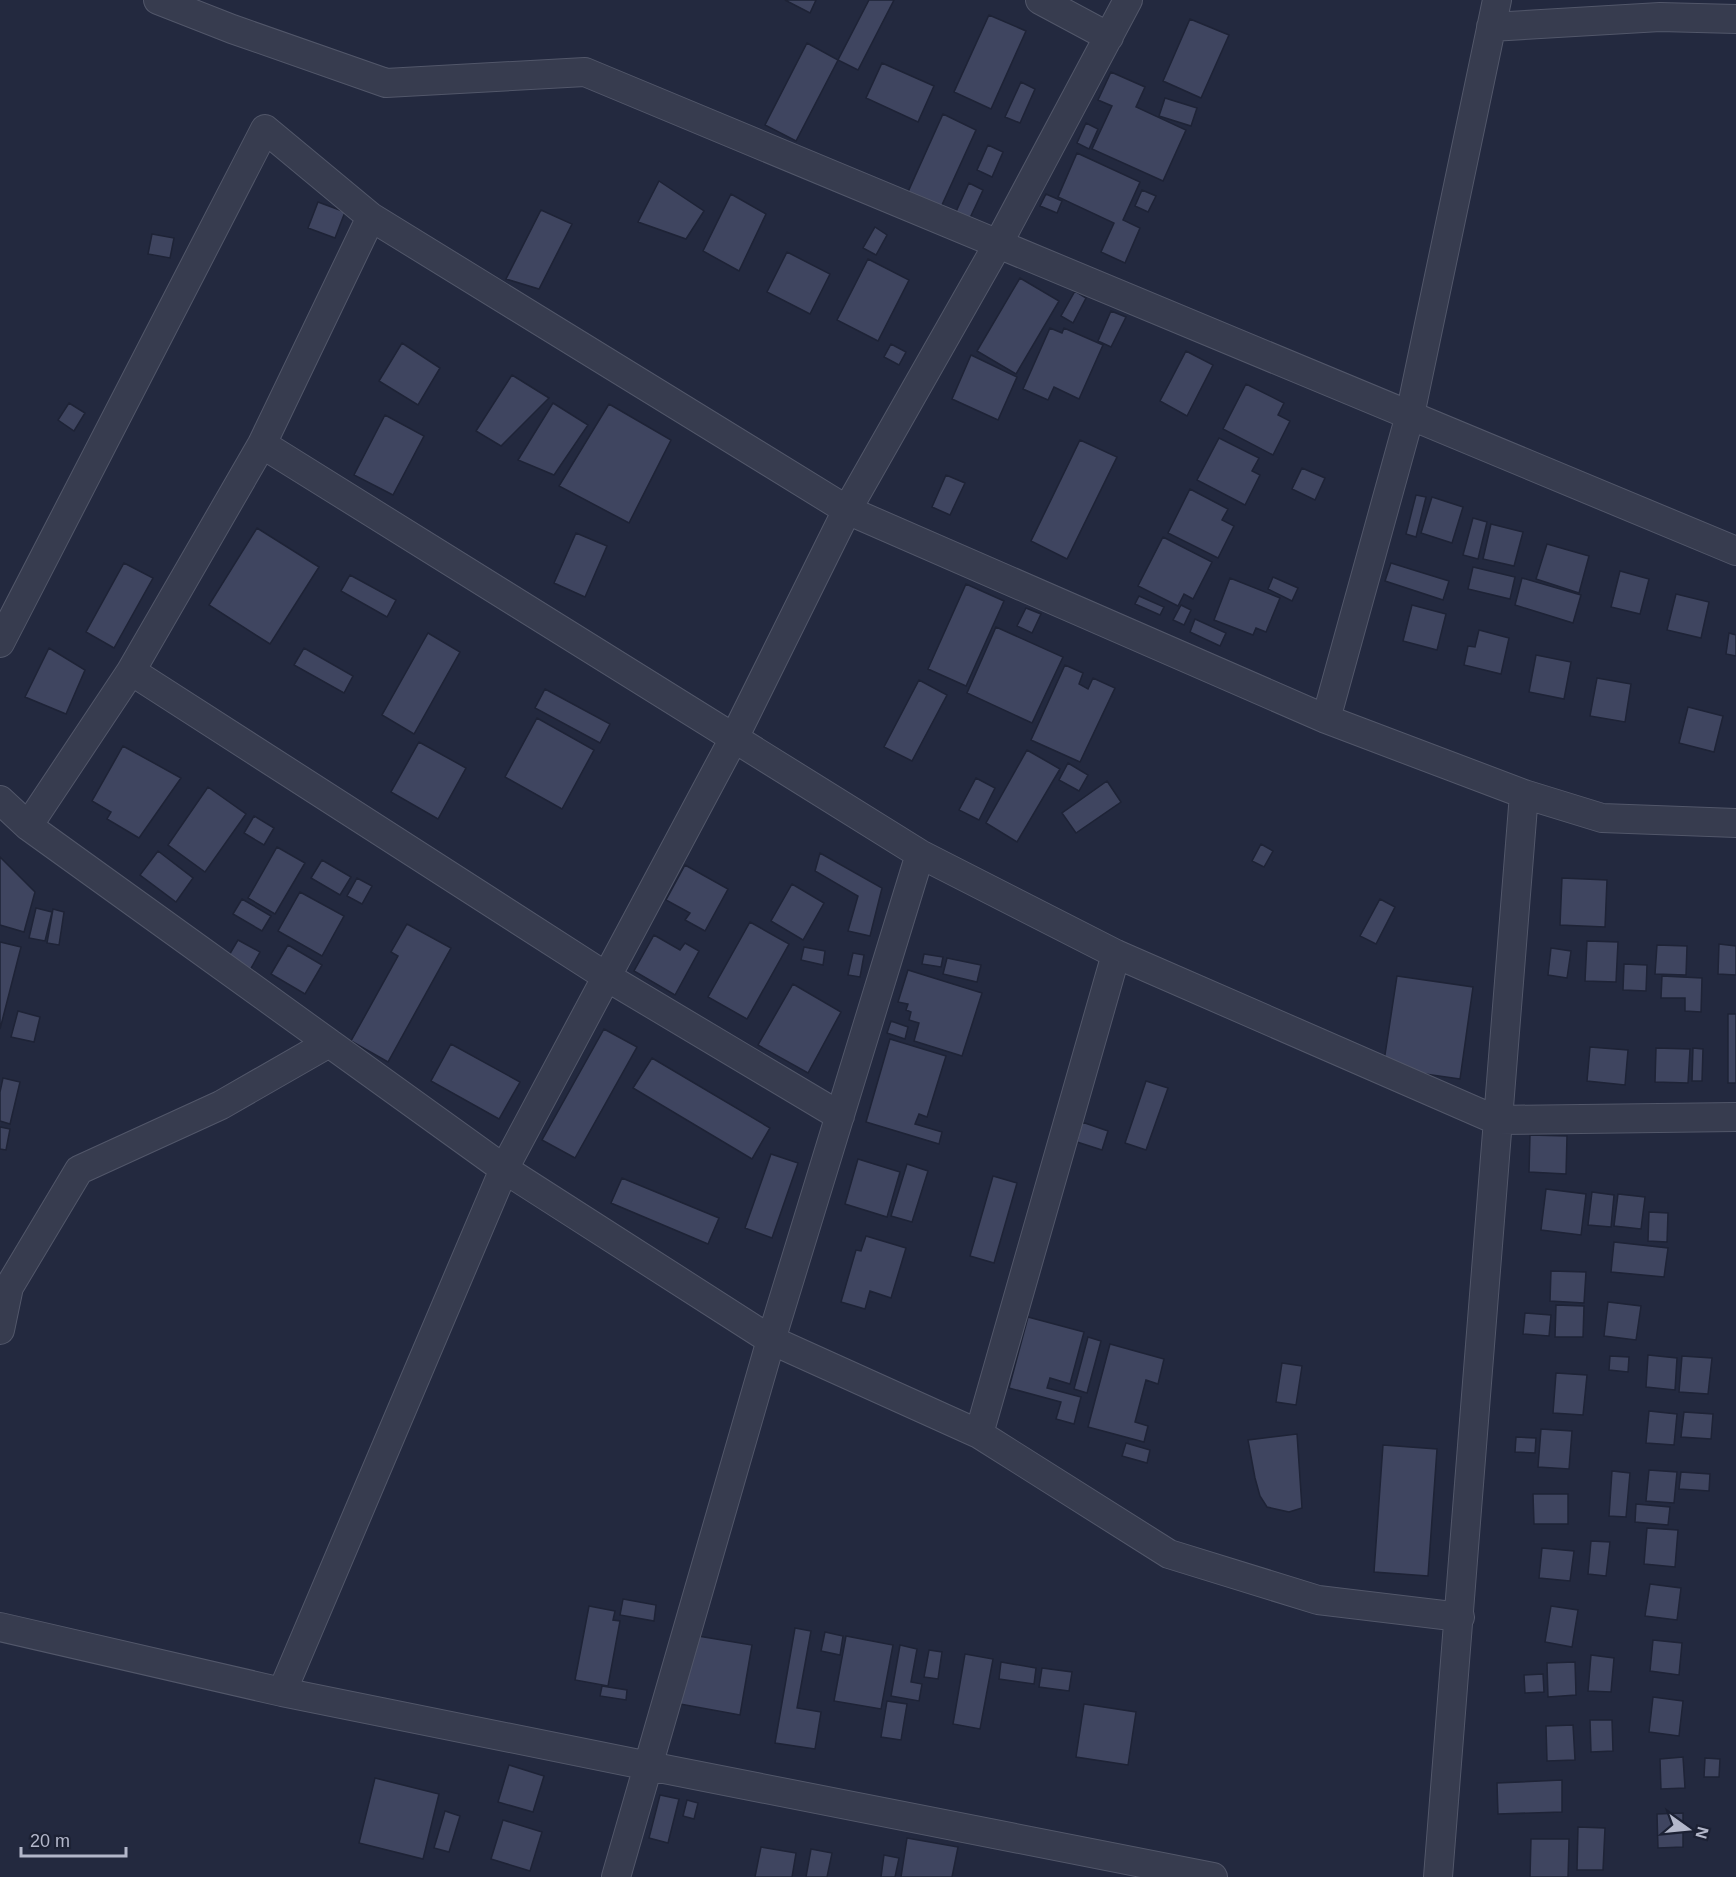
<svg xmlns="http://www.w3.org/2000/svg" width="1736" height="1877" viewBox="0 0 1736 1877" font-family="Arial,sans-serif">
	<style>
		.building { fill: #3f4560; stroke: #1e2336; stroke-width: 1.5 }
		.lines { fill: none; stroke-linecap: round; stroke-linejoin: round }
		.street-casing { stroke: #52576a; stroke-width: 30 }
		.street { stroke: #373c4f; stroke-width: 28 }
	</style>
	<rect width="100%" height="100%" fill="#23293f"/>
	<path class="building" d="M785 0H816L810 13Z
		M869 0H894L858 70 838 60Z
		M989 15 1026 31 991 109 954 92Z
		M1190 19 1229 35 1201 98 1163 81Z
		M807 43 838 60 796 141 765 125Z
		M882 63 934 86 918 122 866 98Z
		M1111 72 1145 87 1136 107 1186 130 1163 181 1092 149 1112 106 1098 100Z
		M1021 82 1035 89 1020 123 1005 117Z
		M1165 98 1197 108 1191 126 1159 116Z
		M943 114 976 130 941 207 908 192Z
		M1086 123 1098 129 1089 149 1077 143Z
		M988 145 1003 152 992 177 977 170Z
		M1077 153 1140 182 1123 220 1140 228 1125 263 1101 252 1114 223 1058 197Z
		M659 181 704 211 686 239 638 222Z
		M969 183 983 190 969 220 955 214Z
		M1142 190 1156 196 1148 212 1135 206Z
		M731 194 766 214 739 271 703 251Z
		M1046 194 1062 201 1057 213 1040 206Z
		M318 202 345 212 335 238 308 228Z
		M541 210 572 224 539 289 506 279Z
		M875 227 887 235 876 255 863 248Z
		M152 234 174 238 170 258 148 254Z
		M787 252 830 274 810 314 767 292Z
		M868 259 909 280 878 341 837 320Z
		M1020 278 1059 301 1016 374 977 351Z
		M1075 291 1086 298 1073 323 1061 316Z
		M1111 311 1126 317 1111 347 1098 341Z
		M1050 328 1062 333 1064 328 1103 345 1079 399 1054 387 1048 400 1023 389Z
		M402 343 440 368 418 405 379 381Z
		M891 344 906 352 899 365 884 357Z
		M1186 351 1213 365 1187 416 1160 401Z
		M971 355 1017 377 998 420 952 399Z
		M512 375 549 398 501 446 476 431Z
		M1246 384 1284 403 1278 415 1290 421 1273 455 1223 429Z
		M69 403 85 413 74 431 58 420Z
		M553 403 588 425 554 475 518 460Z
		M609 404 671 440 629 523 559 486Z
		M385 415 424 436 393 495 354 475Z
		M1219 438 1259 458 1252 471 1260 475 1245 505 1197 480Z
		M1080 440 1117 457 1067 559 1031 541Z
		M1302 468 1325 478 1315 500 1292 489Z
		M946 475 965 483 950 515 932 507Z
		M1190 489 1228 509 1222 520 1234 526 1218 558 1168 533Z
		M1416 495 1426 497 1416 537 1406 534Z
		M1432 497 1463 507 1452 543 1421 533Z
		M1473 518 1487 522 1478 559 1463 555Z
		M1491 524 1523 532 1514 566 1483 559Z
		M257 528 319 567 270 644 209 605Z
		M576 533 607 546 585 597 554 583Z
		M1163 537 1212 562 1193 599 1184 594 1178 606 1138 586Z
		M1547 544 1589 556 1579 593 1536 579Z
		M124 563 153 578 114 648 86 632Z
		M1391 563 1449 581 1443 600 1385 581Z
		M1473 567 1515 577 1510 599 1468 589Z
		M1620 571 1649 579 1640 614 1611 607Z
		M350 575 396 600 387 617 341 591Z
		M1273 577 1298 588 1292 601 1268 589Z
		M1230 578 1280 598 1266 632 1256 628 1253 635 1214 620Z
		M1522 578 1581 595 1573 623 1515 605Z
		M966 584 1004 601 966 686 928 669Z
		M1676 594 1709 602 1701 638 1667 630Z
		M1139 596 1164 607 1160 615 1135 604Z
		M1181 605 1191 610 1184 625 1173 620Z
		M1412 605 1446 614 1437 650 1403 641Z
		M1026 608 1041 614 1032 633 1017 626Z
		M1195 619 1226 633 1220 646 1190 632Z
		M996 627 1063 657 1032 723 967 693Z
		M1479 630 1509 638 1501 674 1464 665 1468 646 1475 647Z
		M428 633 460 652 414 734 382 715Z
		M1729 633 1736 635V656L1726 654Z
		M49 648 85 670 66 714 25 697Z
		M304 648 353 676 344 693 294 665Z
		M1536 655 1571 662 1564 699 1529 692Z
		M1065 665 1083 673 1079 684 1088 689 1093 678 1115 688 1080 762 1031 740Z
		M1597 678 1631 684 1625 722 1590 716Z
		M919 680 947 695 912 761 884 747Z
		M545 689 610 724 600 743 535 708Z
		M1688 707 1723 716 1714 752 1679 743Z
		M537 718 594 750 562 809 505 777Z
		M419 742 466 768 438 819 391 792Z
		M123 746 181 778 139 838 107 819 111 812 92 801Z
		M1027 750 1060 769 1017 842 986 823Z
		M1068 763 1088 775 1079 791 1059 780Z
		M976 778 995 788 979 820 959 810Z
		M1107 781 1121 802 1076 833 1062 813Z
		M208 787 246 814 205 872 168 845Z
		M254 816 274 828 264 845 244 833Z
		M1261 844 1273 851 1264 867 1252 861Z
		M277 847 305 863 275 914 248 898Z
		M158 851 193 878 176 902 140 875Z
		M820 853 882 888 870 936 848 931 858 896 815 871Z
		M0 857 35 892 24 932 0 925Z
		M322 860 351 877 340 895 311 878Z
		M685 865 728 889 705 931 685 920 690 913 666 900Z
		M357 878 372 886 362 904 347 896Z
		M1562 878 1607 880 1605 927 1560 925Z
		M792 884 824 903 803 940 771 921Z
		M300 892 344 916 322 956 278 931Z
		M242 899 271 916 262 931 233 914Z
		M1380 899 1395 907 1376 944 1360 936Z
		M36 908 52 912 45 941 29 938Z
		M53 909 64 912 59 945 47 943Z
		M750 922 789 944 747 1019 708 997Z
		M407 924 451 948 388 1062 351 1041 398 956 391 952Z
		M654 935 680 950 685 943 699 951 675 995 634 971Z
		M238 940 260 952 250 970 228 957Z
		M1587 941 1618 942 1616 982 1585 981Z
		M0 942 21 947 0 1029Z
		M1719 944 1736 946V975L1718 974Z
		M288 945 322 965 305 994 271 974Z
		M1657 945 1687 946 1686 975 1655 974Z
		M804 947 825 951 823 965 801 960Z
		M1551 948 1571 951 1567 978 1548 975Z
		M853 953 864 955 860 977 848 975Z
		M924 954 943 957 941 967 922 964Z
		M947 958 981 965 977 982 943 974Z
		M1624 964 1647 965 1646 991 1623 990Z
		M908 970 982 993 962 1056 914 1041 919 1023 909 1020 911 1012 906 1010 908 1004 898 1002Z
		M1397 976 1473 987 1460 1079 1383 1068Z
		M1662 976 1702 978 1701 1012 1685 1011V998H1661Z
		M793 984 841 1012 808 1073 758 1045Z
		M18 1011 40 1017 34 1042 11 1037Z
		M1728 1014H1736V1083H1728Z
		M891 1021 908 1027 905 1039 887 1033Z
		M604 1029 637 1047 575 1158 542 1140Z
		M890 1039 946 1056 927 1117 919 1114 915 1124 942 1132 939 1144 866 1122Z
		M451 1044 520 1082 499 1119 431 1081Z
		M1590 1047 1628 1050 1625 1085 1587 1081Z
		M1656 1048 1690 1049 1688 1083 1655 1082Z
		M1693 1048 1703 1049 1702 1081H1692Z
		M652 1058 770 1128 752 1159 633 1088Z
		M3 1078 20 1082 10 1124 0 1121V1092Z
		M1146 1081 1168 1088 1146 1150 1125 1143Z
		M1082 1122 1108 1131 1102 1150 1077 1142Z
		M0 1127 10 1129 6 1150 0 1149Z
		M1530 1135 1567 1136 1566 1174 1529 1172Z
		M771 1154 798 1163 772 1238 745 1228Z
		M858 1159 900 1172 887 1217 845 1204Z
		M907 1164 928 1171 912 1222 891 1216Z
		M993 1176 1017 1183 994 1263 970 1256Z
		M622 1178 719 1218 708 1244 611 1203Z
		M1546 1189 1586 1194 1581 1235 1541 1230Z
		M1592 1192 1614 1195 1611 1227 1588 1225Z
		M1618 1194 1645 1197 1641 1229 1614 1226Z
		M1649 1212 1668 1213 1667 1242 1648 1241Z
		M866 1236 906 1248 891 1298 870 1291 865 1309 841 1302 856 1250 861 1251Z
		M1614 1242 1668 1248 1664 1277 1611 1272Z
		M1551 1271 1586 1272 1584 1303 1550 1301Z
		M1608 1302 1641 1306 1636 1340 1604 1336Z
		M1556 1305 1584 1306 1583 1337H1555Z
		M1525 1313 1551 1315 1549 1336 1523 1334Z
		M1028 1317 1084 1332 1070 1384 1050 1378 1047 1388 1081 1397 1074 1424 1056 1419 1061 1402 1009 1388Z
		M1088 1337 1101 1341 1087 1393 1074 1389Z
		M1110 1344 1164 1359 1158 1384 1146 1380 1135 1422 1148 1426 1144 1442 1088 1427Z
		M1648 1355 1677 1358 1675 1390 1646 1387Z
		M1610 1356 1629 1357 1628 1372 1609 1370Z
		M1682 1356 1712 1358 1708 1394 1679 1392Z
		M1282 1363 1302 1366 1296 1405 1276 1402Z
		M1556 1373 1587 1375 1583 1415 1553 1413Z
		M1649 1411 1677 1414 1674 1445 1646 1443Z
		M1684 1412 1713 1414 1711 1439 1681 1437Z
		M1541 1429 1572 1431 1569 1469 1538 1467Z
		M1297 1434 1302 1508 1289 1512 1267 1507 1260 1496 1255 1478 1248 1440Z
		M1516 1437 1536 1438 1535 1453 1515 1452Z
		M1126 1443 1150 1450 1147 1463 1122 1456Z
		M1383 1445 1437 1449 1428 1576 1374 1572Z
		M1649 1470 1677 1472 1674 1503 1646 1501Z
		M1612 1471 1630 1473 1626 1517 1609 1516Z
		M1681 1472 1710 1474 1709 1491 1679 1489Z
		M1533 1494H1568V1524H1534Z
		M1636 1504 1670 1507 1668 1525 1635 1522Z
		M1647 1528 1678 1530 1675 1567 1644 1564Z
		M1591 1541 1610 1542 1606 1576 1588 1574Z
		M1542 1548 1574 1551 1570 1581 1539 1578Z
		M1650 1584 1681 1588 1677 1620 1645 1616Z
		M623 1599 656 1605 654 1621 620 1615Z
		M589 1606 615 1611 613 1620 620 1621 608 1686 575 1680Z
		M1551 1606 1578 1610 1572 1647 1545 1642Z
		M795 1628 811 1631 797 1708 821 1712 815 1749 775 1743Z
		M825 1632 843 1636 840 1655 821 1651Z
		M692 1635 752 1645 740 1715 680 1704Z
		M846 1636 893 1645 881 1709 834 1701Z
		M1653 1640 1682 1643 1679 1675 1650 1671Z
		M900 1645 917 1649 911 1682 922 1684 919 1701 891 1696Z
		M929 1650 942 1652 938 1679 924 1677Z
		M965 1654 993 1659 980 1729 953 1724Z
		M1591 1655 1614 1658 1611 1692 1588 1691Z
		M1001 1662 1036 1668 1034 1684 999 1679Z
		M1575 1662 1576 1695 1548 1697 1547 1663Z
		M1042 1668 1072 1672 1069 1691 1039 1687Z
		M1543 1674 1544 1692 1525 1693 1524 1675Z
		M602 1686 627 1690 626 1700 600 1696Z
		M1653 1697 1683 1701 1679 1736 1649 1732Z
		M887 1701 907 1704 901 1740 881 1737Z
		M1084 1704 1136 1712 1128 1765 1076 1757Z
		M1590 1720H1612L1613 1751 1591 1752Z
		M1573 1725 1575 1760 1547 1761 1546 1726Z
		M1683 1757 1685 1788 1661 1789 1660 1759Z
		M1705 1758 1720 1759 1719 1777H1704Z
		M509 1765 544 1776 533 1812 498 1802Z
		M375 1778 439 1794 423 1859 359 1843Z
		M1562 1780V1812L1498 1814 1497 1783Z
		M660 1795 679 1799 668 1843 649 1838Z
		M687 1800 698 1803 694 1819 683 1816Z
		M445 1811 460 1816 449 1852 434 1848Z
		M1683 1813V1847L1658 1848 1657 1814Z
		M503 1820 542 1832 530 1871 491 1859Z
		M1578 1827 1605 1828 1603 1870H1577Z
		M907 1838 958 1847 952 1877H901Z
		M1531 1839H1569L1568 1877H1530Z
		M761 1847 796 1853 792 1877H755Z
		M811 1849 832 1853 827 1877H806Z
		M884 1855 899 1858 895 1877H881Z"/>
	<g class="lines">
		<defs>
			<path id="street" d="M158 0 232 29 386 83 585 72 1736 551
				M1040 0 1109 37
				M1491 27 1660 17 1736 19
				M262 444 920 854 1116 954 1496 1120 1736 1117
				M0 643 265 129 371 217 847 510 1326 719 1524 794 1602 818 1736 823
				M131 671 607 977 840 1116
				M1326 719 1410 415 1497 0
				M0 800 28 826 504 1169 771 1340 979 1434 1169 1554 1318 1600 1460 1617
				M28 826 131 671 262 444 371 217
				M0 1330 9 1287 79 1170 221 1105 329 1043
				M979 1434 1116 954
				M0 1627 282 1692 504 1169 734 738 847 510 998 244 1128 0
				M282 1692 649 1766 1213 1877
				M616 1877 771 1340 920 854
				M1438 1877C1468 1516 1493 1155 1524 794"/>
		</defs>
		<use href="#street" class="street-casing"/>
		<use href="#street" class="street"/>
	</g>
	<g transform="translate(1688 1829) rotate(105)" stroke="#1c2134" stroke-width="4.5" paint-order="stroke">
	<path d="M0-4.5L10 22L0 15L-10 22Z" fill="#b3b7ca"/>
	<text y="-9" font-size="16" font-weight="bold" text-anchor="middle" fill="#b3b7ca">N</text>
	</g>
	<path d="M21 1847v9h105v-9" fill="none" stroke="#b3b7ca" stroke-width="3"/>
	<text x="30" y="1847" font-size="18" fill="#b3b7ca" stroke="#1c2134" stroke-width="4.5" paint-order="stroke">20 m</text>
</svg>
